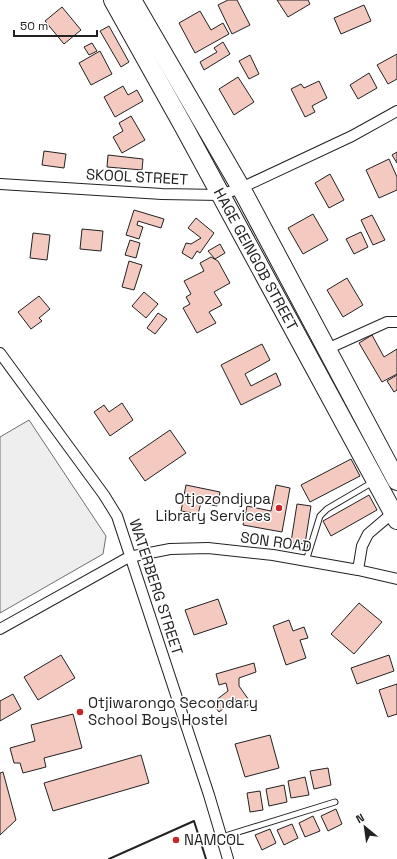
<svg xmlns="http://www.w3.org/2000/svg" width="397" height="859" viewBox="0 0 397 859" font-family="'Space Grotesk',sans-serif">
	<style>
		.green { fill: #eee; stroke: #6f6f6f }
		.building { fill: #f3c9c0; stroke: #222 }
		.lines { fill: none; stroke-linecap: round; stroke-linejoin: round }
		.lane-casing { stroke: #222; stroke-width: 7 }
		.street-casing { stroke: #222; stroke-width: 12 }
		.highway-casing { stroke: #222; stroke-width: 20 }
		.lane { stroke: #fff; stroke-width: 5 }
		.street { stroke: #fff; stroke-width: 10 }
		.highway { stroke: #fff; stroke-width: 18 }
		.wall { stroke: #222; stroke-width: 2 }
		.poi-dot { fill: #c62828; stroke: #fff; stroke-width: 1.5 }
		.labels { text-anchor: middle; stroke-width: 3; stroke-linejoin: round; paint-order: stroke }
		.street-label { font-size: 15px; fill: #222; stroke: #fff }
		.poi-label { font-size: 15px; fill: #222; stroke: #fff; text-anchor: start }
	</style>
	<rect width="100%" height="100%" fill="#fff"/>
	<path class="green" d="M29 420 106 536 103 554 0 613V437Z"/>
	<path class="building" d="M228 0H237L250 25 232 34 218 5Z
		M277 0H308L310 4 288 17Z
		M364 5 371 21 341 34 334 18Z
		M62 7 81 30 64 44 45 21Z
		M200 11 211 30 223 23 229 34 195 53 179 23Z
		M109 26 129 62 121 67 100 31Z
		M223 42 230 54 204 70 200 62 217 52 214 48Z
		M92 43 97 51 89 55 84 47Z
		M100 51 112 74 91 85 79 63Z
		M397 54V79L388 84 377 65Z
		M250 55 259 74 249 79 239 61Z
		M369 73 377 88 358 99 350 85Z
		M238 77 254 102 234 115 219 89Z
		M319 81 327 98 312 106 315 112 305 117 291 89 301 84 304 88Z
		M123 86 128 95 137 90 143 101 115 117 104 97Z
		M131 116 145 140 122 153 113 137 123 131 119 123Z
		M44 151 66 154 64 168 42 165Z
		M397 152V163L392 155Z
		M108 155 143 159 142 170 107 167Z
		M389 159 397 177V190L379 198 366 170Z
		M330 174 344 200 329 208 315 183Z
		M134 210 164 219 161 228 138 221 137 225 143 227 139 239 126 235Z
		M313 214 328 240 303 254 288 228Z
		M372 215 385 240 373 245 361 220Z
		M196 218 214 233 200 253 197 251 192 259 182 253 186 243 191 244 201 238 188 228Z
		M82 229 103 231 101 251 80 249Z
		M361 232 368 247 354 254 346 239Z
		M33 233 50 235 47 260 30 258Z
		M130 240 140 243 136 258 125 255Z
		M220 244 225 253 215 259 208 251Z
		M211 257 218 261 230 283 214 292 222 305 209 312 216 323 197 333 183 308 190 304 186 297 191 294 184 281 204 271 200 263Z
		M129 261 142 265 134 290 122 287Z
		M347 278 363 305 343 317 327 290Z
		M144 292 158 304 146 318 132 306Z
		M39 296 50 309 39 318 42 321 31 329 18 312Z
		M158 313 167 319 155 334 147 328Z
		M372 335 384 357 397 349V374L382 382 359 343Z
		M262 344 270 360 245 374 251 386 276 373 281 385 241 405 221 365Z
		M397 375V390L394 392 387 381Z
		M122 403 133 420 110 436 94 412 104 405 109 412Z
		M170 430 186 453 145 481 129 458Z
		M351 459 360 476 310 502 301 485Z
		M186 485 220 492 217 506 201 503 198 514 181 511Z
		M276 485 290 488 282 532 243 525 247 506 271 511Z
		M369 495 377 510 331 536 323 521Z
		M297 504 311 506 305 544 291 542Z
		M218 599 227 624 194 635 185 610Z
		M359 603 382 622 354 654 331 634Z
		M289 620 293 631 304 627 308 638 300 640 306 658 286 665 273 626Z
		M61 655 75 678 38 700 24 677Z
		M389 655 394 671 357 684 351 668Z
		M254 663 256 672 239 678V686L251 703 243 709 236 699 219 712 212 703 228 691 226 683 219 685 216 674Z
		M397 684V714L388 717 379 690Z
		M13 694 21 709 0 721V701Z
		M73 714 82 748 44 758 46 767 23 773 20 763H14L10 748 35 741 31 725Z
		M270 735 279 768 245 777 235 744Z
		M141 755 149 783 53 811 44 783Z
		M328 768 331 785 314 789 310 771Z
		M3 772 16 820 0 835V773Z
		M305 777 309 795 291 798 288 781Z
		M284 785 287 802 269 806 266 789Z
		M260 791 263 810 250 812 247 793Z
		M336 809 342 824 328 831 321 816Z
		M313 816 320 831 305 837 299 823Z
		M292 824 298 838 284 845 277 830Z
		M270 829 276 843 262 850 255 835Z"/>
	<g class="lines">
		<defs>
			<path id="lane" d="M306 561 320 516 327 509 373 482
				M222 837 335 802"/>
			<path id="street" d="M0 184 162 194 220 195 241 188 352 136 397 111
				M327 349 387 322H397
				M0 353 104 495 117 516 209 795 228 859
				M358 570 362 546 368 534 395 511
				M0 629 129 557 170 549 208 548 273 555 358 570 397 579"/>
			<g id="highway">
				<path id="s1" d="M113 0 184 127 397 520"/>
				<path d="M132 0 241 188 397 481"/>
			</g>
		</defs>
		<use href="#lane" class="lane-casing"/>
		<use href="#street" class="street-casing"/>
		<use href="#highway" class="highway-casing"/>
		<use href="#lane" class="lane"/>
		<use href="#street" class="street"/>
		<use href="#highway" class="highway"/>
		<path class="wall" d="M109 859 194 821 206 859"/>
	</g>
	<g class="poi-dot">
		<circle cx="279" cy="508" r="4"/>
		<circle cx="80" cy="712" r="4"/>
		<circle cx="176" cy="840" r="4"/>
	</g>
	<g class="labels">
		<g class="street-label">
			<text transform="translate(137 177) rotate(3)" y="5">SKOOL STREET</text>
			<text dy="5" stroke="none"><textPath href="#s1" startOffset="296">HAGE GEINGOB STREET</textPath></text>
			<text transform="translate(276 542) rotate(8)" y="5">SON ROAD</text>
			<text transform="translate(156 587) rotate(72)" y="5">WATERBERG STREET</text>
		</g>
		<g class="poi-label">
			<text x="271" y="504" text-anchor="end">Otjozondjupa<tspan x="271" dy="17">Library Services</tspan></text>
			<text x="88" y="708">Otjiwarongo Secondary<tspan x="88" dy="17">School Boys Hostel</tspan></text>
			<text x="184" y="845">NAMCOL</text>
		</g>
	</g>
	<g transform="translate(365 827) rotate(331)" stroke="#ffffff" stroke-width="3" paint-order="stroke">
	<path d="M0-3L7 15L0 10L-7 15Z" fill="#222222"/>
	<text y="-6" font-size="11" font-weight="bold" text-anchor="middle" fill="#222222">N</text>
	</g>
	<path d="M14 30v6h83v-6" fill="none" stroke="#222222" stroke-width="2"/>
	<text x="20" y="30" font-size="12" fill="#222222" stroke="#ffffff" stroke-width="3" paint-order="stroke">50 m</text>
</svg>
